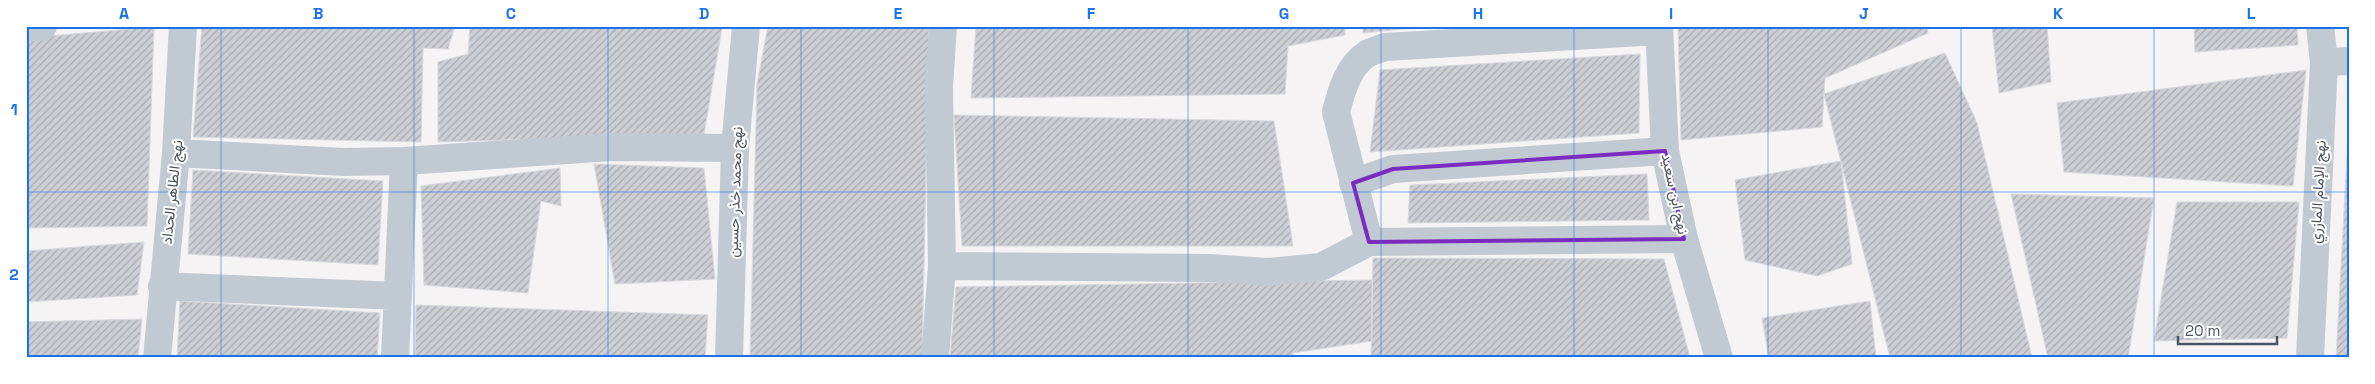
<svg xmlns="http://www.w3.org/2000/svg" width="2375" height="384" viewBox="0 0 2375 384" font-family="'Space Grotesk',Vazirmatn,sans-serif">
	<style>
		.building { fill: url(#building-hatch); stroke: #d7d9de }
		.lines { fill: none; stroke-linecap: round; stroke-linejoin: round }
		.minor { stroke: #c1cad2; stroke-width: 28 }
		.marked { fill: none; stroke: #7b2cbf; stroke-width: 4; stroke-linejoin: round }
		.grid { fill: none; stroke: #1a73e8; stroke-width: 1; stroke-opacity: 0.55 }
		.labels { text-anchor: middle; stroke-width: 4; stroke-linejoin: round; paint-order: stroke }
		.street-label { font-size: 15px; fill: #4a5661; stroke: #fff }
		.neatline { fill: none; stroke: #1a73e8; stroke-width: 2 }
		.grid-label { font-size: 16px; text-anchor: middle; font-weight: bold; fill: #1a73e8 }
	</style>
	<defs>
		<pattern id="building-hatch" width="6" height="6" patternUnits="userSpaceOnUse" patternTransform="scale(1.25)"><rect width="6" height="6" fill="#cdcfd5"/><path d="M-1 1l2-2M0 6l6-6M5 7l2-2" fill="none" stroke="#a8abb0"/></pattern>
	</defs>
	<rect width="100%" height="100%" fill="#f5f3f3"/>
	<path class="building" d="M202 26H455L448 49 423 48 421 142 193 137Z
		M470 26 722 28 704 134 438 142V62L468 54Z
		M768 26H929L922 358H750L757 84Z
		M976 26H1345V35L1288 46 1285 94 971 98Z
		M1363 26H1433L1363 33Z
		M1678 26H1927L1928 33 1825 78 1822 127 1681 140Z
		M1992 26H2047L2051 82 1999 93Z
		M2194 26H2297L2298 45 2195 52Z
		M154 27 147 226 26 228V38Z
		M1945 53 1977 123 2032 358H1890L1824 94Z
		M1640 54 1639 133 1370 152 1380 70Z
		M2306 70 2293 186 2064 172 2057 103Z
		M954 115 1274 121 1293 246H962Z
		M2349 119V358H2336Z
		M1841 161 1852 264 1817 276 1745 260 1735 180Z
		M594 164 704 168 715 279 615 284Z
		M560 168 561 206 541 201 528 293 424 285 421 186Z
		M193 170 383 181 378 265 188 254Z
		M1647 174 1649 220 1408 223 1410 185Z
		M2011 194 2154 198 2128 358H2048Z
		M2177 202H2299L2287 338 2154 341Z
		M144 242 137 295 26 302V251Z
		M1373 258 1664 259 1690 358H1371Z
		M1372 280V341L1293 353V358H950L956 287Z
		M180 301 380 313 377 358H177Z
		M1870 301 1876 358H1769L1762 318Z
		M416 305 708 315 705 358H415Z
		M142 319 138 358H26V322Z"/>
	<g class="lines">
		<path class="minor" d="M1659 26 1665 151 1684 239 1719 358
			M26 28 43 26
			M2324 62 2349 61
			M176 153 344 162 404 161 612 147 735 148
			M1353 183 1393 169 1665 151
			M1369 242 1336 112C1341 92 1348 66 1367 54 1372 51 1380 49 1385 47L1659 31
			M942 266 1210 268 1267 272 1321 267 1369 242 1684 239
			M162 286 398 296
			M157 358 176 153 183 26
			M395 358 404 161
			M729 358 735 148 746 26
			M935 358 942 266 939 86 943 26
			M2310 358 2324 62 2320 26"/>
	</g>
	<path class="marked" d="M1665 151 1684 239 1369 242 1353 183 1393 169Z"/>
	<path class="grid" d="M221 26V358M414 26V358M608 26V358M801 26V358M994 26V358M1188 26V358M1381 26V358M1574 26V358M1768 26V358M1961 26V358M2154 26V358M26 192H2349"/>
	<g class="labels">
		<g class="street-label">
			<text transform="translate(172 192) rotate(-84)" y="5">نهج الطاهر الحداد</text>
			<text transform="translate(735 192) rotate(-88)" y="5">نهج محمد خذر حسين</text>
			<text transform="translate(2318 192) rotate(-87)" y="5">نهج الإمام المازري</text>
			<text transform="translate(1675 194) rotate(78)" y="5">نهج ابن سعيد</text>
		</g>
	</g>
	<rect width="2375" height="384" fill="none" stroke="#ffffff" stroke-width="55"/>
	<path d="M2178 336v8h99v-8" fill="none" stroke="#4a5661" stroke-width="2.5"/>
	<text x="2185" y="336" font-size="15" fill="#4a5661" stroke="#ffffff" stroke-width="4" paint-order="stroke">20 m</text>
	<rect x="28" y="28" width="2320" height="328" class="neatline"/>
	<g class="grid-label">
		<text x="124" y="19">A</text>
		<text x="318" y="19">B</text>
		<text x="511" y="19">C</text>
		<text x="704" y="19">D</text>
		<text x="898" y="19">E</text>
		<text x="1091" y="19">F</text>
		<text x="1284" y="19">G</text>
		<text x="1478" y="19">H</text>
		<text x="1671" y="19">I</text>
		<text x="1864" y="19">J</text>
		<text x="2058" y="19">K</text>
		<text x="2251" y="19">L</text>
		<text x="14" y="115">1</text>
		<text x="14" y="280">2</text>
	</g>
</svg>
